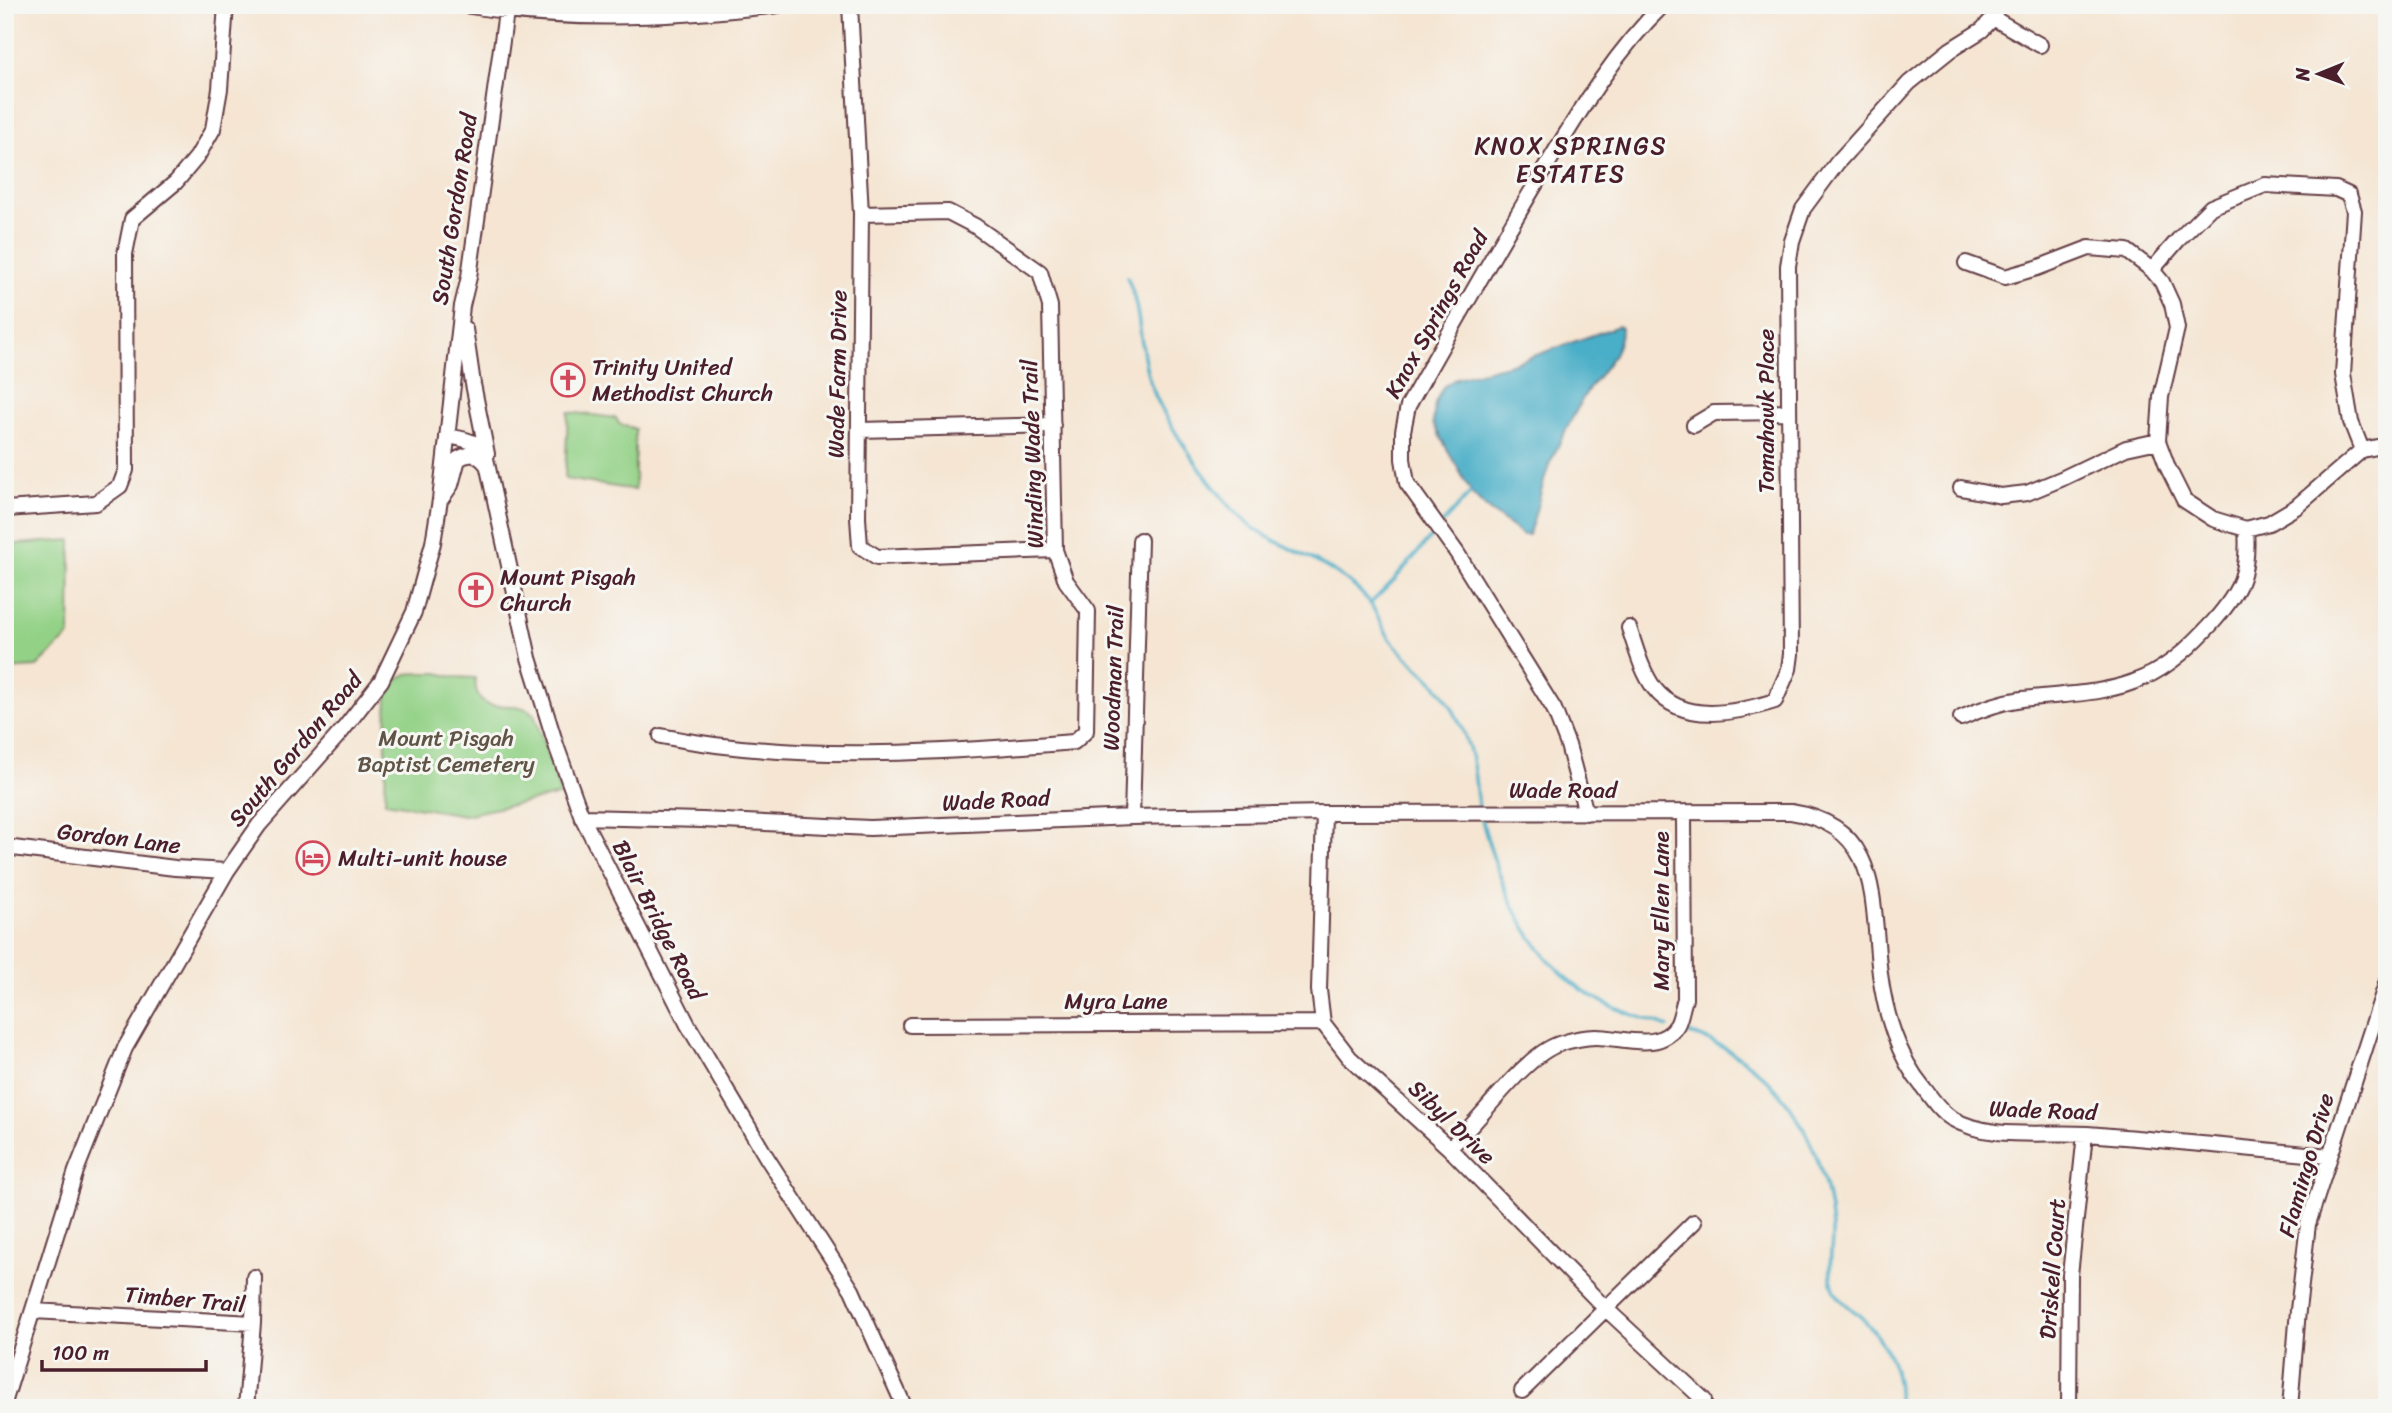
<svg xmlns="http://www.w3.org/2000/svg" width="2392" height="1413" viewBox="0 0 2392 1413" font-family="Sriracha,sans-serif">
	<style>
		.green { fill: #93d186; stroke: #6e7858; stroke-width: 2 }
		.water { fill: #48aec7; stroke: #496679; stroke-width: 2 }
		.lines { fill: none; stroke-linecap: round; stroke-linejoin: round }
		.stream { stroke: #48aec7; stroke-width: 3.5 }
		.minor-casing { stroke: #643d44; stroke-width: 18 }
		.minor { stroke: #fff; stroke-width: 14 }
		.labels { text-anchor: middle; stroke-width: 6; stroke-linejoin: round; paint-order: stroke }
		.street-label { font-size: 23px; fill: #4a1f2b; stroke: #f6f6f2 }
		.poi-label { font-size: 23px; fill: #4a1f2b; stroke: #f6f6f2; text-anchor: start }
		.park-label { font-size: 23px; fill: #605446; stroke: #f6f6f2 }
		.neighbourhood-label { font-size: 24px; letter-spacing: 2px; fill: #4a1f2b; stroke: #f6f6f2 }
	</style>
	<rect width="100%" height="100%" fill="#f6f6f2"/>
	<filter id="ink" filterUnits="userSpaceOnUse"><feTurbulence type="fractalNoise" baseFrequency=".0143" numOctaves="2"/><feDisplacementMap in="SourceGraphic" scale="14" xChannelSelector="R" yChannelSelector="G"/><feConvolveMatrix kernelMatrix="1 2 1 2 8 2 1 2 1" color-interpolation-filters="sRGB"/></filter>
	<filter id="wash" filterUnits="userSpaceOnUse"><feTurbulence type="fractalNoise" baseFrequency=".00686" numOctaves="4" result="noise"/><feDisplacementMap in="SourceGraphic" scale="28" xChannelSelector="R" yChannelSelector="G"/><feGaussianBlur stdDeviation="1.57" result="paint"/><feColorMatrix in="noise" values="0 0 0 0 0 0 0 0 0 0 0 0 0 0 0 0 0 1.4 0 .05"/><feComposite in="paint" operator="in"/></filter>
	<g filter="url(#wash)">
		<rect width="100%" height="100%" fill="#f5e5d2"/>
		<path class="green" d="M568 412 616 418 619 424 635 429V490L565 479Z
			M71 540 70 635 37 667 5 669V545Z
			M438 673 453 677 475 678C476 725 510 693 534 714L561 795 464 815 385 802 387 690C404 668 413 674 438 673Z"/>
		<path class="water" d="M1618 326 1621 328C1621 357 1596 375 1583 398 1570 422 1553 452 1545 477 1539 497 1536 516 1528 535H1523L1486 508 1473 495 1433 424 1435 403 1443 387 1457 378 1511 364Z"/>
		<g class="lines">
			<path class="stream" d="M1127 277C1141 308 1139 342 1148 375 1157 413 1208 482 1235 512 1263 542 1302 550 1334 572 1347 581 1361 590 1370 603 1378 615 1383 629 1391 640 1404 657 1422 669 1436 685 1456 709 1470 741 1474 771 1476 784 1476 796 1479 808
				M1442 524 1471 492
				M1370 604 1394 580 1437 530
				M1481 816C1499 885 1528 959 1594 997 1616 1011 1644 1018 1668 1027
				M1679 1030C1772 1055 1824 1135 1832 1228 1833 1248 1826 1272 1835 1291 1841 1303 1852 1308 1861 1317 1885 1340 1903 1375 1897 1408"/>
		</g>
	</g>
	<g filter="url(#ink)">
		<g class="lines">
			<defs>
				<path id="minor" d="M464 5C567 23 675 18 778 5
					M850 5 861 214 858 518 860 546 877 557 1055 550
					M1993 18 2040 45
					M1966 263 2005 277 2037 268 2089 248 2127 251 2152 270 2162 282 2172 304 2177 328 2161 397 2158 441 2168 468 2184 500 2213 519 2246 529 2269 523 2296 507 2362 450 2387 445
					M2152 270 2178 240 2211 207 2265 185 2336 189 2349 195 2354 211 2343 374 2351 422 2362 450
					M465 329 473 384 487 454
					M1694 425 1714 413 1788 412
					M860 430 1053 425
					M447 436C461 439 478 440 485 454L529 658 557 748 582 817 688 1025 767 1158 852 1290 905 1408
					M1961 488 2001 496 2027 493 2061 479 2126 448 2158 441
					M442 498 451 485 458 459C470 452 478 453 487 465
					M5 509 96 503 120 486 126 470 125 254 132 219 176 182 197 157 213 129 220 89 226 5
					M1629 628C1636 648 1641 670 1654 688 1682 725 1737 713 1775 701L1789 669 1791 654 1788 266 1792 241 1803 209 1837 163 1909 83 1950 50 1982 30 1993 18 1996 5
					M1961 718C1981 709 2001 702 2022 699 2062 694 2107 695 2143 678 2171 666 2194 643 2214 621 2242 589 2249 571 2246 529
					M661 736C793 763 939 753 1074 742L1086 731 1088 611 1066 581 1055 550 1050 306 1040 272 975 226 948 212 861 214
					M1324 813 1319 990 1323 1023 1350 1058 1449 1148 1605 1308 1704 1400
					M1586 813 1568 745 1554 709 1457 553 1407 483 1403 459V431L1408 406C1453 326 1499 245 1547 165 1581 109 1615 52 1663 5
					M582 817 702 820 870 828 1132 817 1324 813 1791 812C1883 826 1871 903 1880 974 1885 1013 1898 1057 1923 1087 1931 1098 1940 1111 1951 1118 1989 1141 2044 1131 2087 1134 2168 1140 2249 1149 2330 1156
					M1132 817 1140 540
					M5 847 175 868 227 871
					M910 1025 1323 1023
					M1449 1148C1480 1122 1523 1056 1559 1044 1571 1040 1584 1037 1596 1037 1622 1037 1660 1053 1677 1025 1681 1018 1682 1007 1685 999L1684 813
					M33 1311 253 1323
					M1522 1391 1694 1222
					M5 1400 76 1171 125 1048 227 871 259 825 342 731 381 681 414 612 433 543 440 500 462 306 469 277 507 5
					M246 1408 253 1323 254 1277
					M2069 1408 2070 1275 2085 1134
					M2290 1408 2298 1310 2308 1224 2387 981"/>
			</defs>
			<use href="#minor" class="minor-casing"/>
			<use href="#minor" class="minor"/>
		</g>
	</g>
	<defs>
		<symbol id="church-ring" viewBox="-11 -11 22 22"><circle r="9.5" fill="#f6f6f2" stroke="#d1495b" stroke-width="1.5"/><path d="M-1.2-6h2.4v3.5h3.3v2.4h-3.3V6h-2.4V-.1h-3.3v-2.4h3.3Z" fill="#d1495b"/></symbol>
		<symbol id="hotel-ring" viewBox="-11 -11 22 22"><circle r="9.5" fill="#f6f6f2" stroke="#d1495b" stroke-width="1.5"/><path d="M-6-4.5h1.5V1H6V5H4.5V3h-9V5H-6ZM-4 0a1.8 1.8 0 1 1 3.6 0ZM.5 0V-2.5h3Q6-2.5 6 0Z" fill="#d1495b"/></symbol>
	</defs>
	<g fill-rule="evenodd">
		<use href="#church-ring" x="549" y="361" width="38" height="38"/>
		<use href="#church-ring" x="457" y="571" width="38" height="38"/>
		<use href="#hotel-ring" x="294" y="839" width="38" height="38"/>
	</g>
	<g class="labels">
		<g class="street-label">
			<text transform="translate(454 209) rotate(-81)" y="8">South Gordon Road</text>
			<text transform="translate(1436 314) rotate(-61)" y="8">Knox Springs Road</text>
			<text transform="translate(837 374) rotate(-89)" y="8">Wade Farm Drive</text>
			<text transform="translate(1766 411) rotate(-90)" y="8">Tomahawk Place</text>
			<text transform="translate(1032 454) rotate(-92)" y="8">Winding Wade Trail</text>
			<text transform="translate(1113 678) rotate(-88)" y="8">Woodman Trail</text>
			<text transform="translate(295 749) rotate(-50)" y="8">South Gordon Road</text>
			<text x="1563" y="798">Wade Road</text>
			<text transform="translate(996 800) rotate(-3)" y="8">Wade Road</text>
			<text transform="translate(119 838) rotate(7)" y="8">Gordon Lane</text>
			<text transform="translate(1661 911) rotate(-90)" y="8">Mary Ellen Lane</text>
			<text transform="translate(659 920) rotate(63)" y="8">Blair Bridge Road</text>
			<text x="1116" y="1009">Myra Lane</text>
			<text transform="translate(2043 1110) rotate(2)" y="8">Wade Road</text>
			<text transform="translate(1452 1122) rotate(44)" y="8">Sibyl Drive</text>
			<text transform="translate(2306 1165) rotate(-74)" y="8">Flamingo Drive</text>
			<text transform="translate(2052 1269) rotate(-86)" y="8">Driskell Court</text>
			<text transform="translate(185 1299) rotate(5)" y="8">Timber Trail</text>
		</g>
		<g class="poi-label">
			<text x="592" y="375">Trinity United<tspan x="592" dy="26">Methodist Church</tspan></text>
			<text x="500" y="585">Mount Pisgah<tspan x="500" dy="26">Church</tspan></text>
			<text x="338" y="866">Multi-unit house</text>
		</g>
		<g class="park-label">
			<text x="446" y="746">Mount Pisgah<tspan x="446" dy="26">Baptist Cemetery</tspan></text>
		</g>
		<g class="neighbourhood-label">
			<text x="1571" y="154">KNOX SPRINGS<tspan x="1571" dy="28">ESTATES</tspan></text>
		</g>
	</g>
	<rect width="2392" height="1413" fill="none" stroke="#f6f6f2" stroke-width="28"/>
	<g transform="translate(2319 74) rotate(269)" stroke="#f6f6f2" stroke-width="5" paint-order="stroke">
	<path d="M0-5L12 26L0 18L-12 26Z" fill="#4a1f2b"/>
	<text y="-10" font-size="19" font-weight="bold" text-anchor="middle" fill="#4a1f2b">N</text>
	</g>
	<path d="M42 1360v10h164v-10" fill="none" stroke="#4a1f2b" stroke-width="3.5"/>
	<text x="52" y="1360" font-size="21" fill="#4a1f2b" stroke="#f6f6f2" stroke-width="5" paint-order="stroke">100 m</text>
</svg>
